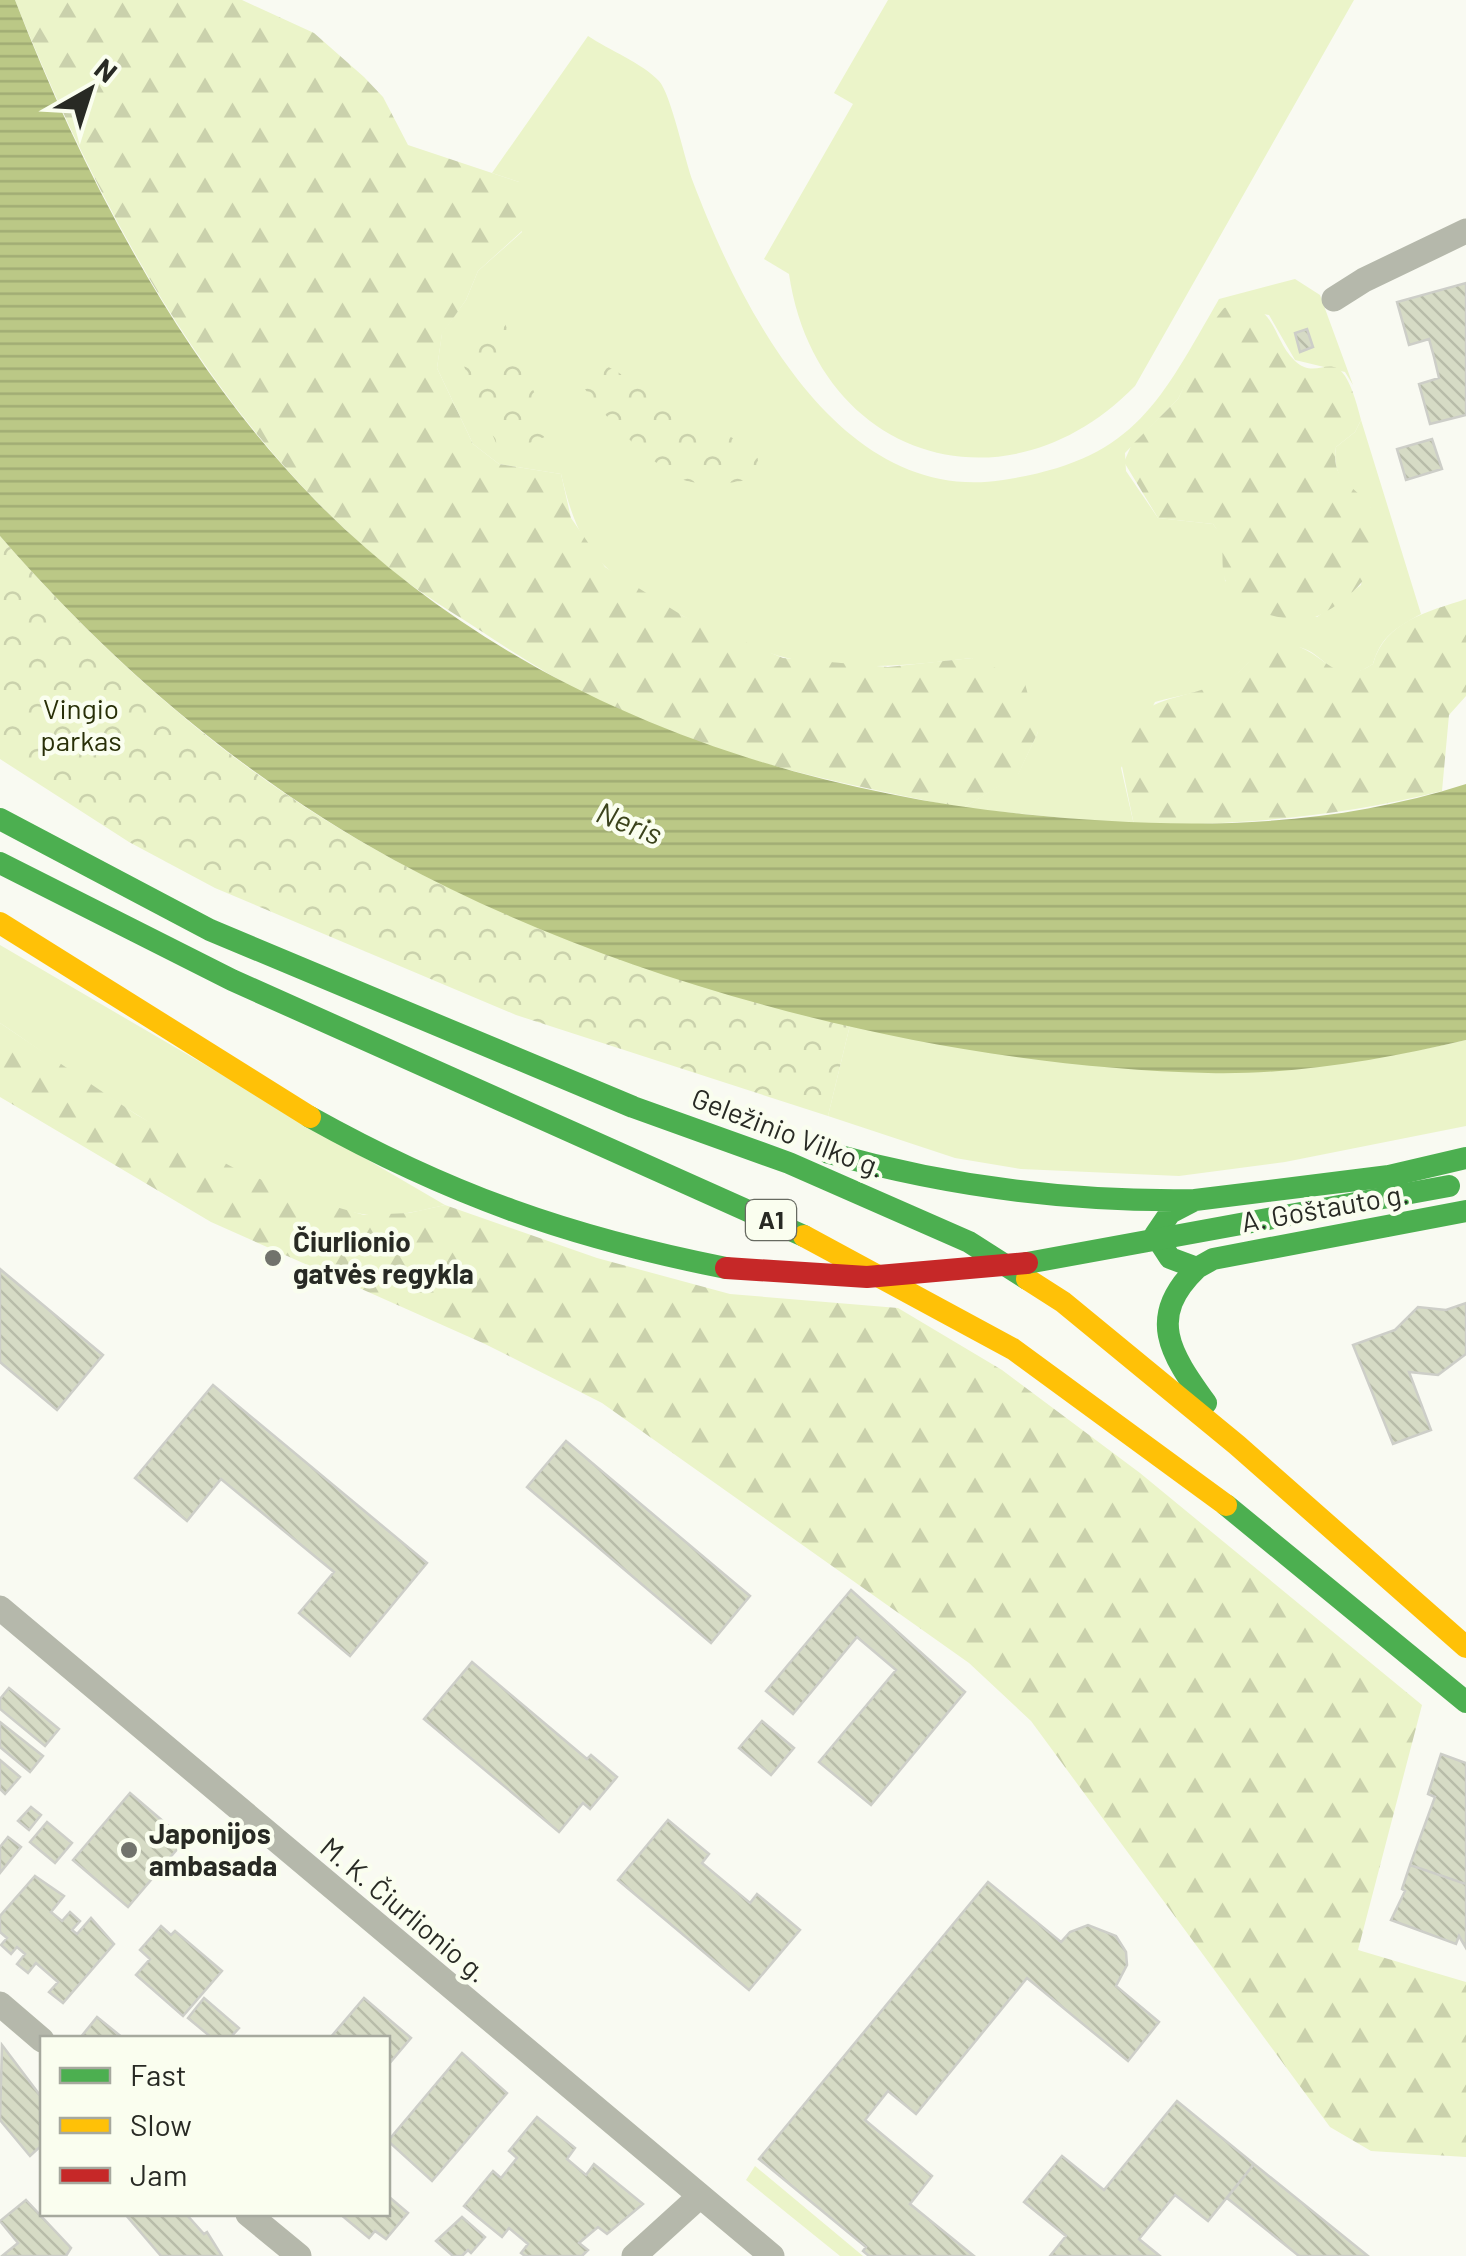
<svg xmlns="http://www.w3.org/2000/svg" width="1466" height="2256" viewBox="0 0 1466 2256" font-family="Barlow,sans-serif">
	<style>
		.green { fill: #ebf4c9 }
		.forest { fill: url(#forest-firs) }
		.park { fill: url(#park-crowns) }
		.water { fill: url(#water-rules) }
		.building { fill: url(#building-back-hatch); stroke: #cdcec8; stroke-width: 2.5 }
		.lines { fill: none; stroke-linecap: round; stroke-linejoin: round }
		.street { stroke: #b5b8ab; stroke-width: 25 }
		.fast { stroke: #4caf50; stroke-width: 22 }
		.slow { stroke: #ffc107; stroke-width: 22 }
		.fast-bridge { stroke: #4caf50; stroke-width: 22 }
		.jam-bridge { stroke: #c62828; stroke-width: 22 }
		.poi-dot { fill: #71736c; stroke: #fafeef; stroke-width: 4 }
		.labels { text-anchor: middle; stroke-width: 9; stroke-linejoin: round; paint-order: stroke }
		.shield { fill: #fafeef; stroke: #676a61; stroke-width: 2.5 }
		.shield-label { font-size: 25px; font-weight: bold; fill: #282a24 }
		.park-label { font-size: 28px; fill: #282f07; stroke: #fafeef }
		.street-label { font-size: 28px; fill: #282a24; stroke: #fafeef }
		.poi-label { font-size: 28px; font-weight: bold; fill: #282a24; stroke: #fafeef; text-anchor: start }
		.water-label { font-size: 30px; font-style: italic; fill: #3b431c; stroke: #fafeef }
	</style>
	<defs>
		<pattern id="forest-firs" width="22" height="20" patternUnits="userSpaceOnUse" patternTransform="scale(2.5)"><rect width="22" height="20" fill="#ebf4c9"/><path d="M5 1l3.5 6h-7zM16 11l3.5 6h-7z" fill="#cad1ac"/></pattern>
		<pattern id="park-crowns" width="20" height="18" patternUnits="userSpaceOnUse" patternTransform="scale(2.5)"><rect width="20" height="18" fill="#ebf4c9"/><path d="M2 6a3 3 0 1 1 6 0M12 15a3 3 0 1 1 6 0" fill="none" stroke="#cad1ac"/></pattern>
		<pattern id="water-rules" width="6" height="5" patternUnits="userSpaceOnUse" patternTransform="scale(2.5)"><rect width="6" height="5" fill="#bbc886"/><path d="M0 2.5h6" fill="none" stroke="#a1ac74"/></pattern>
		<pattern id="building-back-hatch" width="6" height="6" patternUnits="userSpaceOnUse" patternTransform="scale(2.5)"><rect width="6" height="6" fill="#d6dbc5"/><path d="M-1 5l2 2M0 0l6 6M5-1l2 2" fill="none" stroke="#b8bca9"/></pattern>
	</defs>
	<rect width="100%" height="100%" fill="#f9faf2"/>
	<path class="green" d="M888 0H1354L1135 386C1005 519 816 458 789 274L764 259 853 104 834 93Z
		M588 36C609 50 642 63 659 81 671 94 685 161 693 182 741 308 839 506 1003 480 1134 460 1158 405 1219 299L1295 279 1320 295 1353 385 1345 372 1295 360 1269 315 1224 308 1178 399 1125 453 1126 471 1158 518 1213 524 1223 537 1225 581 1317 617 1361 585 1371 508C1350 489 1331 478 1336 447L1355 432 1361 420 1421 614C1396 628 1381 636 1373 664 1332 691 1327 651 1297 647 1255 641 1249 671 1223 683 1202 692 1177 696 1155 702L1121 768 1134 825 963 808 1018 774 1038 732 972 658C911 665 843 673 783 657 736 645 643 600 607 568 579 544 569 507 561 474L499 464 473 444 437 368 442 333 466 300 478 271 522 232 519 182 492 173Z
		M0 945 445 1205C419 1211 388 1219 362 1214 237 1192 103 1093 0 1023Z
		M850 1025C1059 1070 1256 1090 1466 1040V1126L1285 1162 1179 1176 1021 1169 955 1158 828 1116Z
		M755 2166 863 2256H840L746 2180Z"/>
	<path class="forest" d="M15 0H242L314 33 364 77 383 97 408 145 519 182 532 204 522 231 478 271 466 300 442 334 437 368 473 444 499 464 561 474 571 518 605 567 683 616 783 658 888 667 972 658 1024 680 1038 732 1018 775 963 808C863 788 765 768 670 733 607 709 546 674 490 637 457 615 421 594 390 569 213 423 99 210 15 0Z
		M1244 303C1278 312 1273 340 1295 361 1323 387 1339 330 1361 420L1355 432 1336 447C1330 482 1355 484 1372 509 1400 550 1357 596 1322 614 1296 628 1237 612 1226 582 1218 562 1229 544 1213 524L1158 518 1124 462 1131 446 1178 399 1217 317 1224 308Z
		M1466 599V696L1449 715 1442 791C1338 817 1241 825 1134 825L1117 742C1139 695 1181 701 1223 682 1242 674 1254 653 1272 642 1280 644 1290 644 1297 646 1328 657 1337 687 1373 664 1385 621 1427 612 1466 599Z
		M0 1023 137 1115 234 1168 308 1199 364 1215 409 1213 445 1205 597 1258 730 1294 898 1308 1002 1370 1140 1473 1422 1705 1358 1950 1466 1982V2157L1371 2151 1330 2127 1031 1721 969 1663 602 1403 485 1344 211 1222 0 1097Z"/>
	<path class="park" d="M503 319 552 434 501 455 453 340Z
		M584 353 757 452 759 470 750 479C731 484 707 486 687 481 658 473 577 394 573 364Z
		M0 536C112 665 244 780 396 861 539 937 694 984 850 1025L828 1116 516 1015 215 888 129 842 0 759Z"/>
	<path class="water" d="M0 0H15C83 176 182 365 315 500 501 690 762 787 1022 814 1174 829 1319 831 1466 784V1040C1382 1060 1294 1075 1208 1073 943 1067 628 987 394 860 244 778 112 665 0 536Z"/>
	<path class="building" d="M1466 283V415L1430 424 1419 384 1439 378 1434 357 1429 339 1409 345 1397 302Z
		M1307 329 1313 347 1300 352 1295 333Z
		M1432 439 1442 469 1406 480 1397 449Z
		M0 1269 103 1355 57 1410 0 1362Z
		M1466 1303V1354L1438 1375 1409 1372 1431 1430 1393 1444 1353 1345 1395 1330 1418 1307 1446 1310Z
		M213 1385 427 1563 350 1656 299 1613 334 1572 221 1479 187 1521 135 1478Z
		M566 1441 750 1596 711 1643 527 1487Z
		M851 1590 965 1692 871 1805 819 1762 896 1670 857 1637 793 1714 766 1691Z
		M472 1662 587 1759 591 1755 617 1777 590 1809 583 1803 559 1832 424 1719Z
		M9 1688 59 1729 45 1746 0 1709V1699Z
		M762 1721 794 1748 771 1775 739 1748Z
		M0 1722 43 1756 30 1772 0 1747Z
		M1441 1754 1466 1763V1884L1410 1865 1435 1797 1428 1794Z
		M0 1760 20 1777 5 1794 0 1789Z
		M130 1793 185 1840 128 1907 73 1860Z
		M31 1807 41 1815 29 1830 18 1821Z
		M668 1820 709 1854 702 1863 750 1903 757 1894 800 1930 749 1990 618 1880Z
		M47 1822 72 1843 55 1863 30 1842Z
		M8 1837 21 1847 0 1873V1847Z
		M1410 1865 1466 1884V1948L1459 1936 1456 1944 1391 1920 1405 1891 1402 1889Z
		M35 1876 64 1896 51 1912 62 1921 70 1912 80 1921 72 1930 77 1934 91 1918 114 1944 63 2003 49 1992 58 1982 36 1963 28 1973 17 1964 25 1954 17 1947 11 1954 1 1945 7 1938 0 1932V1916Z
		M988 1882 1061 1942 1070 1932 1088 1925 1116 1936 1126 1952 1127 1965 1116 1986 1159 2022 1128 2061 1027 1978 916 2114 888 2091 865 2120 932 2176 910 2204 974 2256H869L863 2251 866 2247 759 2159Z
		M161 1926 171 1935 175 1931 222 1971 183 2016 136 1975 150 1959 140 1950Z
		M204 1998 239 2028 230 2038H212L188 2018Z
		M364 1998 411 2038 388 2065V2038H330Z
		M97 2017 123 2038H80Z
		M2 2045 42 2098V2145L30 2156 0 2120Z
		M462 2053 507 2093 432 2181 388 2141Z
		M1177 2101 1254 2164 1208 2221 1175 2195 1139 2239 1160 2256H1050L1066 2236 1024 2202 1062 2156 1104 2190Z
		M537 2117 575 2148 567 2159 586 2175 594 2164 643 2204 607 2234 598 2227 579 2243 588 2250 582 2256H525L521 2253 528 2244 509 2228 502 2237 464 2206 493 2171 501 2178 517 2158 509 2151Z
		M1254 2164 1368 2256H1299L1227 2198Z
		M388 2196 408 2213 386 2239 375 2231 369 2238 340 2214H388Z
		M26 2200 71 2248 66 2256H2L18 2243 0 2221Z
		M125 2214H186L204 2234 207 2232 222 2256H161Z
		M462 2217 485 2237 471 2253 468 2250 462 2256H453L436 2241Z"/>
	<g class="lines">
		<path class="street" d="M1334 299 1364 280 1466 231
			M0 1608 772 2256
			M0 2004 42 2040
			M248 2214 299 2256
			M634 2256 699 2197"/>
		<path class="fast" d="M0 819 210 930 633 1107 789 1163 969 1242 1027 1279
			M0 863 232 980 804 1236
			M310 1117C450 1195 569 1237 726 1268
			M829 1153C950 1187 1070 1202 1195 1200
			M1466 1158 1389 1176 1195 1200 1170 1213 1155 1235 1170 1258 1197 1268 1213 1259 1466 1211
			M1197 1268C1146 1317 1170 1353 1206 1403
			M1226 1505 1466 1702"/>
		<path class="slow" d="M0 923 310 1117
			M804 1236 1013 1349 1226 1505
			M1027 1279 1063 1302 1237 1445 1466 1647"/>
		<path class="fast-bridge" d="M1027 1263 1449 1186"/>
		<path class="jam-bridge" d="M726 1268 867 1277 1027 1263"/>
	</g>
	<g class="poi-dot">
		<circle cx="273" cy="1258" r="10"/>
		<circle cx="129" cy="1850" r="10"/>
	</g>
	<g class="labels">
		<rect class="shield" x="746" y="1200" width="50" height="40" rx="8"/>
		<g class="shield-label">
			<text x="771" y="1229">A1</text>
		</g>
		<g class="park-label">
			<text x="81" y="719">Vingio<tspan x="81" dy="32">parkas</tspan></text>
		</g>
		<g class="street-label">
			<text transform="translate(788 1133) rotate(21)" y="10">Geležinio Vilko g.</text>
			<text transform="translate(1325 1208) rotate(-10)" y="10">A. Goštauto g.</text>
			<text transform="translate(404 1910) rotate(40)" y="10">M. K. Čiurlionio g.</text>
		</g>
		<g class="poi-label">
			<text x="293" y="1252">Čiurlionio<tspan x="293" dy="32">gatvės regykla</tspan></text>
			<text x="149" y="1844">Japonijos<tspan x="149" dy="32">ambasada</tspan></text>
		</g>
		<g class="water-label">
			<text transform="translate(629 824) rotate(22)" y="10">Neris</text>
		</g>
	</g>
	<rect x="40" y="2036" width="350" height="180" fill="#fafeef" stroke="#a6a99e" stroke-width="2.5"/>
	<rect x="60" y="2068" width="50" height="15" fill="#4caf50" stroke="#a6a99e" stroke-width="2.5"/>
	<text x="130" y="2086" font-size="30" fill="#282a24">Fast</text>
	<rect x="60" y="2118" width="50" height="15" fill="#ffc107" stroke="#a6a99e" stroke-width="2.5"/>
	<text x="130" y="2136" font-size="30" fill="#282a24">Slow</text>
	<rect x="60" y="2168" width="50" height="15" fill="#c62828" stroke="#a6a99e" stroke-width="2.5"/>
	<text x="130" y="2186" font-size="30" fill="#282a24">Jam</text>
	<g transform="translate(90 90) rotate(39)" stroke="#fafeef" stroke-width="8" paint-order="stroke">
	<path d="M0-8L18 38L0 25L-18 38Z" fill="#282a24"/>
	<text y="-15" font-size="28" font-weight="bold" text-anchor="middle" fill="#282a24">N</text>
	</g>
</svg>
